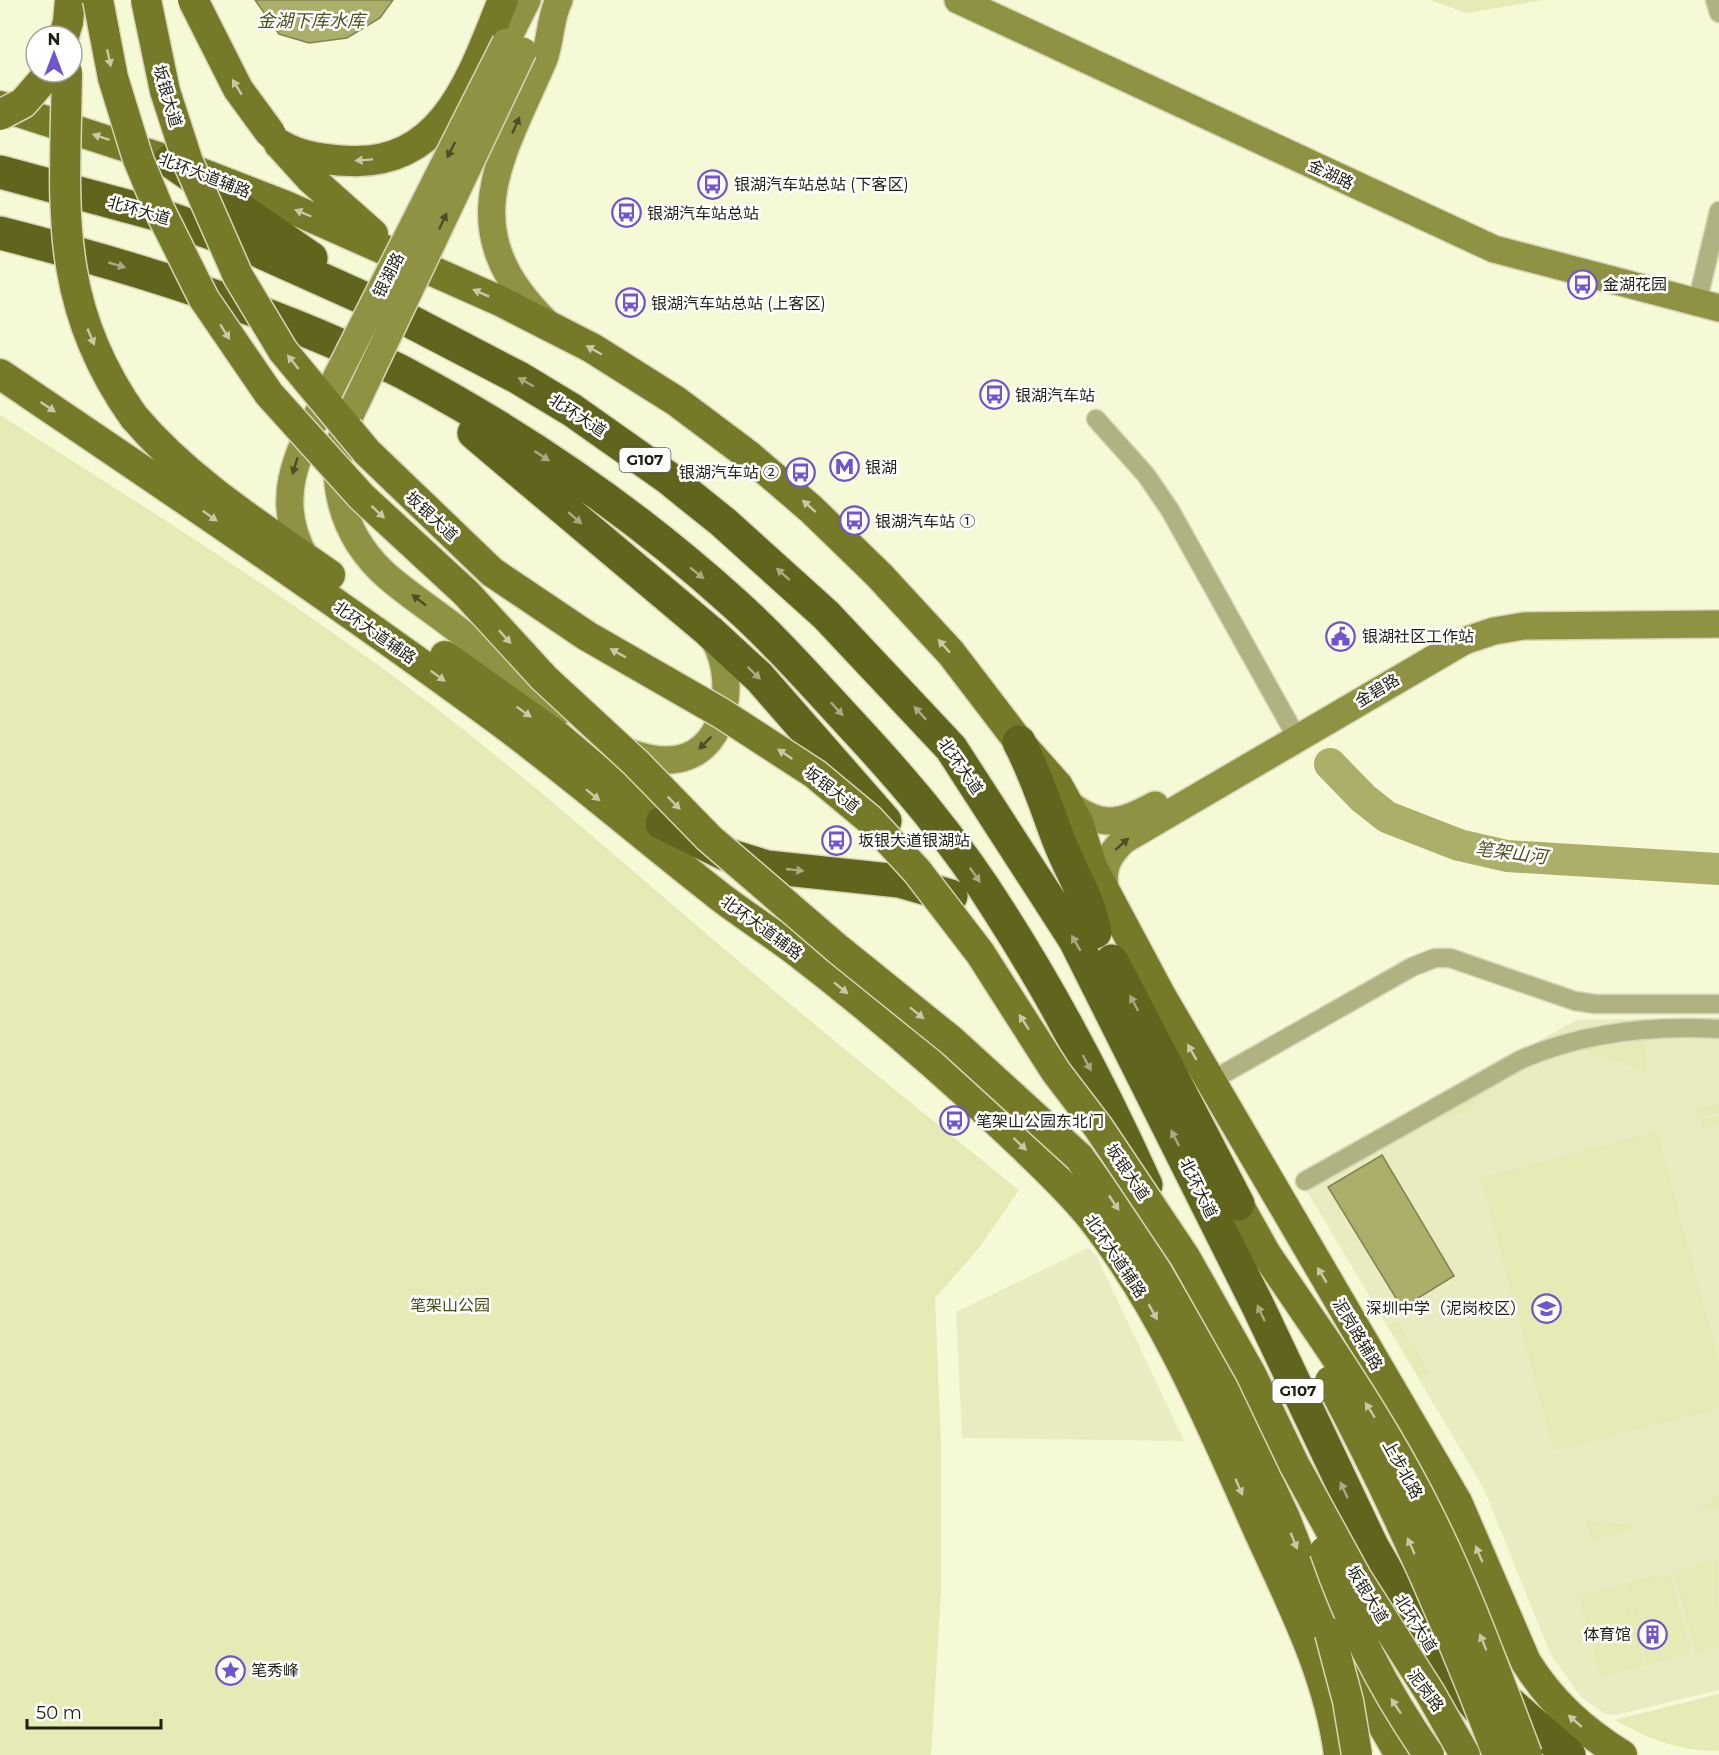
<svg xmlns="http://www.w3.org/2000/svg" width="1719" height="1755" viewBox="0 0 1719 1755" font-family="Montserrat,'Noto Sans SC',sans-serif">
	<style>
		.built { fill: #e9ecc1 }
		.green { fill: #e6eab4 }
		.water { fill: #abaf69; stroke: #81844f; stroke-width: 1.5 }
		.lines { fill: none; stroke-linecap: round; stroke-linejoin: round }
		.river { stroke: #abaf69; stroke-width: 32 }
		.street-casing { stroke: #d4d6b6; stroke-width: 21 }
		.secondary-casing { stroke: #d4d6b6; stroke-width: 30 }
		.primary-casing { stroke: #d4d6b6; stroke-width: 33 }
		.highway-casing { stroke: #d4d6b6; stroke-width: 36 }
		.street { stroke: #b0b381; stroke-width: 18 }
		.secondary { stroke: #8f9242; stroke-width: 27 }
		.primary { stroke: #767927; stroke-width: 30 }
		.highway { stroke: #61641d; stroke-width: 33 }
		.secondary-bridge-casing { stroke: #d4d6b6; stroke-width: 30; stroke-linecap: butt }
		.primary-bridge-casing { stroke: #d4d6b6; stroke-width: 33; stroke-linecap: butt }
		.secondary-bridge { stroke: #8f9242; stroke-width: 27 }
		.primary-bridge { stroke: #767927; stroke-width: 30 }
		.oneway { fill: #c8c9a9 }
		.oneway2 { fill: #4c4e26 }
		.oneway3 { fill: #a8aa83 }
		.labels { text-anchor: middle; stroke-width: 5; stroke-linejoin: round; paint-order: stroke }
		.shield { fill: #fff; stroke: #62635a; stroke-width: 1.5 }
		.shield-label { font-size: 15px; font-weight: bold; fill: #1f2013 }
		.street-label { font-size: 16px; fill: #1f2013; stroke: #fff }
		.poi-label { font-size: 16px; fill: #1f2013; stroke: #fff; text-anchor: start }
		.park-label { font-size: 16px; fill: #484a15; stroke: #fff }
		.water-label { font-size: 18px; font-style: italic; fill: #4f511c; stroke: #fff }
	</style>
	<rect width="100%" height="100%" fill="#f6f9d5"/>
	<path class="built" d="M1719 1017V1690L1616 1715 1605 1714 1581 1697 1550 1653 1483 1487 1298 1176 1576 1020Z
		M1088 1248 1097 1257 1184 1441 962 1438 956 1312Z"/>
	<path class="green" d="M1430 0H1544L1466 13Z
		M0 415C146 508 294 600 433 706 544 791 647 884 754 974 841 1047 930 1118 1019 1190L979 1248 935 1298 941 1444V1591L931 1755H0Z
		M1645 1039 1647 1074 1614 1059 1591 1053 1589 1049Z
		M1487 1088 1467 1111 1432 1121Z
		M1719 1104V1112L1699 1118 1697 1110Z
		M1719 1115V1124L1702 1128 1700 1121Z
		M1657 1131 1719 1362V1408L1554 1451 1481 1178Z
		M1398 1321 1429 1372 1420 1377 1389 1326Z
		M1719 1494V1506L1699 1511 1698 1509Z
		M1586 1520 1631 1525 1632 1529 1591 1540Z
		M1718 1559 1719 1646 1696 1652 1674 1571Z
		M1669 1572 1691 1653 1647 1665 1625 1584Z
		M1624 1584 1645 1665 1601 1677 1579 1596Z
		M1719 1694V1751C1679 1751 1650 1740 1615 1720Z"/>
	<path class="water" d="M255 0H393L380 18 347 38 309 43 279 34Z
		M1382 1155 1454 1276 1402 1308 1328 1187Z"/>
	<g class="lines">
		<path class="river" d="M1330 764 1363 798 1387 817 1459 845 1507 856 1719 869"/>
		<defs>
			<path id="street" d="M1715 0 1719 13
				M1697 303 1719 211
				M1096 419 1146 475 1170 510 1297 738
				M1209 1082 1412 967 1435 958H1450L1575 1001 1595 1004H1719
				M1305 1181 1520 1060C1584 1032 1650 1025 1719 1029"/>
			<path id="secondary" d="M958 0 1494 249 1719 308
				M506 42 527 0
				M545 321C451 228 501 159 544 59 551 39 550 18 559 0
				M353 409C322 467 339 534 388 577 409 595 432 610 454 627 490 655 526 682 562 710
				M305 557C271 497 300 449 328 394
				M618 749C636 755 658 763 678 759 731 749 737 671 711 635
				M1069 804C1102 829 1120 824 1155 805
				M1106 895C1101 870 1106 857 1124 840L1464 641 1494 631 1524 626 1719 624"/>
			<path id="primary" d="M68 22 70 0
				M0 106 170 161 286 206 500 301 592 348 676 401 748 455 811 509 879 575 951 653 1019 742 1058 786 1078 822 1092 867 1161 996 1457 1502 1526 1662C1551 1702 1582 1730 1622 1755
				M279 144C300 157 325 160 350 161 446 165 473 73 503 0
				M282 147 310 178 373 234
				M0 374C167 487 335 600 498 720 575 777 647 840 723 899 747 917 772 933 796 951 869 1007 941 1069 1008 1132 1036 1159 1066 1186 1091 1217 1164 1310 1211 1424 1259 1532 1292 1604 1329 1676 1339 1755
				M134 417C189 482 262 527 330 575
				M445 656 556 735 679 839
				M1079 1157 1133 1231 1221 1382 1285 1518 1330 1633 1400 1755
				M1238 1204 1266 1254 1328 1345"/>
			<path id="highway" d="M170 161 311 258
				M0 172 160 215 250 247 379 305 519 378 572 410 667 477 723 522 826 615 951 748 1075 940 1257 1304 1372 1546 1420 1630 1452 1677 1479 1709
				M0 233C115 262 231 297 340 345 361 354 383 362 404 373 522 436 636 514 735 604 776 641 812 682 849 722 904 781 956 842 999 911 1055 998 1103 1090 1146 1185
				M474 433 709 631 759 677 885 821
				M1019 742C1036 774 1046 807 1059 841 1071 872 1089 899 1095 932
				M662 823 725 854 767 867 899 881 951 896
				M1112 961 1238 1204
				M1498 1693 1569 1755"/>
		</defs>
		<use href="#street" class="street-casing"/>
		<use href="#secondary" class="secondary-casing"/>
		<use href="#primary" class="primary-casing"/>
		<use href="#highway" class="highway-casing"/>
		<use href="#street" class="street"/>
		<use href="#secondary" class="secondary"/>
		<use href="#primary" class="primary"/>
		<use href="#highway" class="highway"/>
		<defs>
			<path id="secondary-bridge" d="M328 394 506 42
				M354 407 523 51"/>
			<path id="primary-bridge" d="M98 0 113 78 138 159 158 207 204 299 269 394 362 497 466 593 544 678 636 763 709 838 838 949 952 1041 1079 1157
				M146 0 165 91 188 162 238 276 283 351 367 452 492 572 587 636 721 713 815 774 869 819 917 871 980 953 1056 1072 1098 1127 1185 1257 1251 1374 1294 1464 1356 1577 1430 1693 1465 1755
				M193 0 238 89 271 134
				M64 36 68 22
				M67 72C65 204 52 302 134 417
				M0 115 23 103 50 72
				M1328 1345C1364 1399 1399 1455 1428 1514 1467 1591 1496 1674 1527 1755
				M1330 1381C1394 1501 1450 1627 1498 1755
				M1325 1551C1350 1624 1385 1692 1429 1755
				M1330 1633 1348 1701 1357 1755"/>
		</defs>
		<use href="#secondary-bridge" class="secondary-bridge-casing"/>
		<use href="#primary-bridge" class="primary-bridge-casing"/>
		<use href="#secondary-bridge" class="secondary-bridge"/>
		<use href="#primary-bridge" class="primary-bridge"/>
	</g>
	<defs><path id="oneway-solid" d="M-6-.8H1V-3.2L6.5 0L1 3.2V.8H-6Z" transform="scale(1.5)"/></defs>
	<g class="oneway">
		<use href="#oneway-solid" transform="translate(109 58) rotate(78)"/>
		<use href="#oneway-solid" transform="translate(237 87) rotate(-121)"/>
		<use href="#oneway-solid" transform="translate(101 137) rotate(-162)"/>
		<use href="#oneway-solid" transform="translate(364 160) rotate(176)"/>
		<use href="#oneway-solid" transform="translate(303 213) rotate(-157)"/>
		<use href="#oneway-solid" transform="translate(481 293) rotate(-156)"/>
		<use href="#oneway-solid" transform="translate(225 332) rotate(58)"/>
		<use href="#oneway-solid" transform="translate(91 337) rotate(67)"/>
		<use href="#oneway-solid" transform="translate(594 350) rotate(-150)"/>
		<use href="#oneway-solid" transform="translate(293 362) rotate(-128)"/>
		<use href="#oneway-solid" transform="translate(48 407) rotate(34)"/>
		<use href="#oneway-solid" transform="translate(809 506) rotate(-138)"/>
		<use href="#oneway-solid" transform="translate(378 512) rotate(43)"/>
		<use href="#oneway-solid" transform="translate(210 516) rotate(35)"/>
		<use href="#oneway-solid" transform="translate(505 637) rotate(48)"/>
		<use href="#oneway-solid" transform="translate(944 646) rotate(-131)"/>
		<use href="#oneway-solid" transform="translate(618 653) rotate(-151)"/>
		<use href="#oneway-solid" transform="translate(438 676) rotate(36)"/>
		<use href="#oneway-solid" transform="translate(524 712) rotate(35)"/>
		<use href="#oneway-solid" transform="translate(785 754) rotate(-146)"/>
		<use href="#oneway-solid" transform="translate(593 795) rotate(39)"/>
		<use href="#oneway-solid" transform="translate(674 803) rotate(46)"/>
		<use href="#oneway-solid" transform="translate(841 988) rotate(39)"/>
		<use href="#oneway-solid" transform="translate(917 1013) rotate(39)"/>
		<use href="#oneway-solid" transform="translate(1024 1022) rotate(-123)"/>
		<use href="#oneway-solid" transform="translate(1192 1052) rotate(-120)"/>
		<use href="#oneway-solid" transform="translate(1020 1144) rotate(43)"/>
		<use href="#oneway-solid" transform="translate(1114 1203) rotate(56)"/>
		<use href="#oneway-solid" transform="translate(1322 1275) rotate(-121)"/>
		<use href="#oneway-solid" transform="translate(1153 1312) rotate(61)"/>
		<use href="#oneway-solid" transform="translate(1370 1410) rotate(-122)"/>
		<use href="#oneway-solid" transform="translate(1239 1487) rotate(66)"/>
		<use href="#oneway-solid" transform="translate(1294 1541) rotate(68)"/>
		<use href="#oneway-solid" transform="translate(1411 1546) rotate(-114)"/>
		<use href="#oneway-solid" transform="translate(1479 1554) rotate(-113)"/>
		<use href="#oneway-solid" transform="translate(1483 1642) rotate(-112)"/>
		<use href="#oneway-solid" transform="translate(1396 1706) rotate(-123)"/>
		<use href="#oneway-solid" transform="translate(1575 1721) rotate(-139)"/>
	</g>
	<g class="oneway2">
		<use href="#oneway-solid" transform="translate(516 125) rotate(-66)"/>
		<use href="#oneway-solid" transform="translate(451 150) rotate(117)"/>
		<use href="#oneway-solid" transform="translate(443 221) rotate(-65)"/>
		<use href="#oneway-solid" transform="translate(295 466) rotate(107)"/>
		<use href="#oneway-solid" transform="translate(419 600) rotate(-142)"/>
		<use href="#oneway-solid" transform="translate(705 743) rotate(135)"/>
		<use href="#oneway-solid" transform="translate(1122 844) rotate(-41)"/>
	</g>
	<g class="oneway3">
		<use href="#oneway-solid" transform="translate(117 265) rotate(16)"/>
		<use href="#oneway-solid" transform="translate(526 382) rotate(-150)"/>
		<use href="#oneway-solid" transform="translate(542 456) rotate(33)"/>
		<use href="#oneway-solid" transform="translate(575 518) rotate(41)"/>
		<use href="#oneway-solid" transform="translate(697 573) rotate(39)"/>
		<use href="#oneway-solid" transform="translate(783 574) rotate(-138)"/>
		<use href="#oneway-solid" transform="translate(754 673) rotate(44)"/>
		<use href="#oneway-solid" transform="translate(837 709) rotate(47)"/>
		<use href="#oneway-solid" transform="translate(920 713) rotate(-133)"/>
		<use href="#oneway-solid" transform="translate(795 870) rotate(6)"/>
		<use href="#oneway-solid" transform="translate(975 875) rotate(55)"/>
		<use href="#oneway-solid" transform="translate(1076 943) rotate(-120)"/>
		<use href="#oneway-solid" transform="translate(1134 1003) rotate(-118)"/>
		<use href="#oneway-solid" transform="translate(1087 1063) rotate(62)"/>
		<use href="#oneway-solid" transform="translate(1175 1138) rotate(-117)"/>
		<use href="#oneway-solid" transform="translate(1261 1313) rotate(-115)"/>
		<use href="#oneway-solid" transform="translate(1344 1490) rotate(-115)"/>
	</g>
	<defs>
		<symbol id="bus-ring" viewBox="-11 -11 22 22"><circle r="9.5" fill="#fff" stroke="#7254cd" stroke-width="1.5"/><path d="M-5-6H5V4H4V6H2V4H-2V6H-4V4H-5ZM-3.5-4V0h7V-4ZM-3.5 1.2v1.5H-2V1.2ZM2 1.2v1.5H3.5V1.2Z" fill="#7254cd"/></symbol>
		<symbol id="metro-ring" viewBox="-11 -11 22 22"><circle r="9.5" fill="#fff" stroke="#7254cd" stroke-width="1.5"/><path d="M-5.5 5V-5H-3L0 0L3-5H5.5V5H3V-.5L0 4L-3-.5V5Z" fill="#7254cd"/></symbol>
		<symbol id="civic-ring" viewBox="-11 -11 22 22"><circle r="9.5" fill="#fff" stroke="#7254cd" stroke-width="1.5"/><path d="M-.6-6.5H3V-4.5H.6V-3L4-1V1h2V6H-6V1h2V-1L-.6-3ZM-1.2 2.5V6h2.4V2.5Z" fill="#7254cd"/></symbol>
		<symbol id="school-ring" viewBox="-11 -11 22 22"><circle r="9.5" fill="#fff" stroke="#7254cd" stroke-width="1.5"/><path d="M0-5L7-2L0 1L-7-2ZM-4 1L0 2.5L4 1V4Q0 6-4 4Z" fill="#7254cd"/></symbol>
		<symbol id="building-ring" viewBox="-11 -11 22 22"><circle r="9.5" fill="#fff" stroke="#7254cd" stroke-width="1.5"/><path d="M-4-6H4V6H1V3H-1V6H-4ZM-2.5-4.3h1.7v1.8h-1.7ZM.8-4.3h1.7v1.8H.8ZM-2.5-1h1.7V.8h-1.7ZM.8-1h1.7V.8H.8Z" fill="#7254cd"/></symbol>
		<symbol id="sight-ring" viewBox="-11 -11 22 22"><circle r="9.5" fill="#fff" stroke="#7254cd" stroke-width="1.5"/><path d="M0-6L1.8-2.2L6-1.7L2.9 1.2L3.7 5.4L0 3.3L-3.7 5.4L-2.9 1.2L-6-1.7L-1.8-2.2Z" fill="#7254cd"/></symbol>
	</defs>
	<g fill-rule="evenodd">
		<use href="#bus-ring" x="696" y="168" width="33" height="33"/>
		<use href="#bus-ring" x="610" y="196" width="33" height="33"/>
		<use href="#bus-ring" x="1566" y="268" width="33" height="33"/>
		<use href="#bus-ring" x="614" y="286" width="33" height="33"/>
		<use href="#bus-ring" x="978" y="378" width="33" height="33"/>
		<use href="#metro-ring" x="828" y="450" width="33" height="33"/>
		<use href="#bus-ring" x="784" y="456" width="33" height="33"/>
		<use href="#bus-ring" x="838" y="504" width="33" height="33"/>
		<use href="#civic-ring" x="1324" y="620" width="33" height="33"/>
		<use href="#bus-ring" x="820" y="824" width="33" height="33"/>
		<use href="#bus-ring" x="938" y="1104" width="33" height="33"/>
		<use href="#school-ring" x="1530" y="1292" width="33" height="33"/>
		<use href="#building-ring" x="1636" y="1618" width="33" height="33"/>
		<use href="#sight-ring" x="214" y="1654" width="33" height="33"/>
	</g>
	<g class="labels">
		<g class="shield">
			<rect x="619.5" y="448" width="51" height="24" rx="4.5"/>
			<rect x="1272.5" y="1379" width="51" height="24" rx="4.5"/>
		</g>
		<g class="shield-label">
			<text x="645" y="465">G107</text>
			<text x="1298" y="1396">G107</text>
		</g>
		<g class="street-label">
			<text transform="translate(168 96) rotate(74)" y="6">坂银大道</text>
			<text transform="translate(1331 174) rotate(25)" y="6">金湖路</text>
			<text transform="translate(205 175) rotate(21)" y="6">北环大道辅路</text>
			<text transform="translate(139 210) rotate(16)" y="6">北环大道</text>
			<text transform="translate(388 275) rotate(-63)" y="6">银湖路</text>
			<text transform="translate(578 415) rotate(33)" y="6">北环大道</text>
			<text transform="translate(432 516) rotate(43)" y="6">坂银大道</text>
			<text transform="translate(375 632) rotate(35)" y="6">北环大道辅路</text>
			<text transform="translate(1377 690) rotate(-31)" y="6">金碧路</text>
			<text transform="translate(961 766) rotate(55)" y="6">北环大道</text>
			<text transform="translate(832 789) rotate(38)" y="6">坂银大道</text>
			<text transform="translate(762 927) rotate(36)" y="6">北环大道辅路</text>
			<text transform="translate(1128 1172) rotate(56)" y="6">坂银大道</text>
			<text transform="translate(1199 1188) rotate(64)" y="6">北环大道</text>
			<text transform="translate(1116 1256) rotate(56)" y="6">北环大道辅路</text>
			<text transform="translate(1358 1334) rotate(59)" y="6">泥岗路辅路</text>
			<text transform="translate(1403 1469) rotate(61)" y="6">上步北路</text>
			<text transform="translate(1368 1594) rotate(59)" y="6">坂银大道</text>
			<text transform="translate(1416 1623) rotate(58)" y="6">北环大道</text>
			<text transform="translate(1426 1690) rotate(53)" y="6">泥岗路</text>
		</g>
		<g class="poi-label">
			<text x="734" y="190">银湖汽车站总站 (下客区)</text>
			<text x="647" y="219">银湖汽车站总站</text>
			<text x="1603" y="290">金湖花园</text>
			<text x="651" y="309">银湖汽车站总站 (上客区)</text>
			<text x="1015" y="401">银湖汽车站</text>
			<text x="865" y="473">银湖</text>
			<text x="779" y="478" text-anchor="end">银湖汽车站 ②</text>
			<text x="875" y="527">银湖汽车站 ①</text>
			<text x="1362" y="642">银湖社区工作站</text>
			<text x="858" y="846">坂银大道银湖站</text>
			<text x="976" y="1127">笔架山公园东北门</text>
			<text x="1526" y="1314" text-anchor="end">深圳中学（泥岗校区）</text>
			<text x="1631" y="1640" text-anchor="end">体育馆</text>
			<text x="251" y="1676">笔秀峰</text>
		</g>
		<g class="park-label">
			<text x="450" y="1311">笔架山公园</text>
		</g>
		<g class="water-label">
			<text x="311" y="27">金湖下库水库</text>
			<text transform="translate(1511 853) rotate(7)" y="6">笔架山河</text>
		</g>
	</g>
	<g transform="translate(54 54)"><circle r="28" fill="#ffffff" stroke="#a5a6a1" stroke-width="1.5"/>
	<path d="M0-4.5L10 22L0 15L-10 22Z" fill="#7254cd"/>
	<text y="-9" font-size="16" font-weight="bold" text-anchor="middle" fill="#1f2013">N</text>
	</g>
	<path d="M27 1719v9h134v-9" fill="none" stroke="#1f2013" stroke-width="3"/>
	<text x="36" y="1719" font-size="18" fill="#1f2013" stroke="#ffffff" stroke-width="4.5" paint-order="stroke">50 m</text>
</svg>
